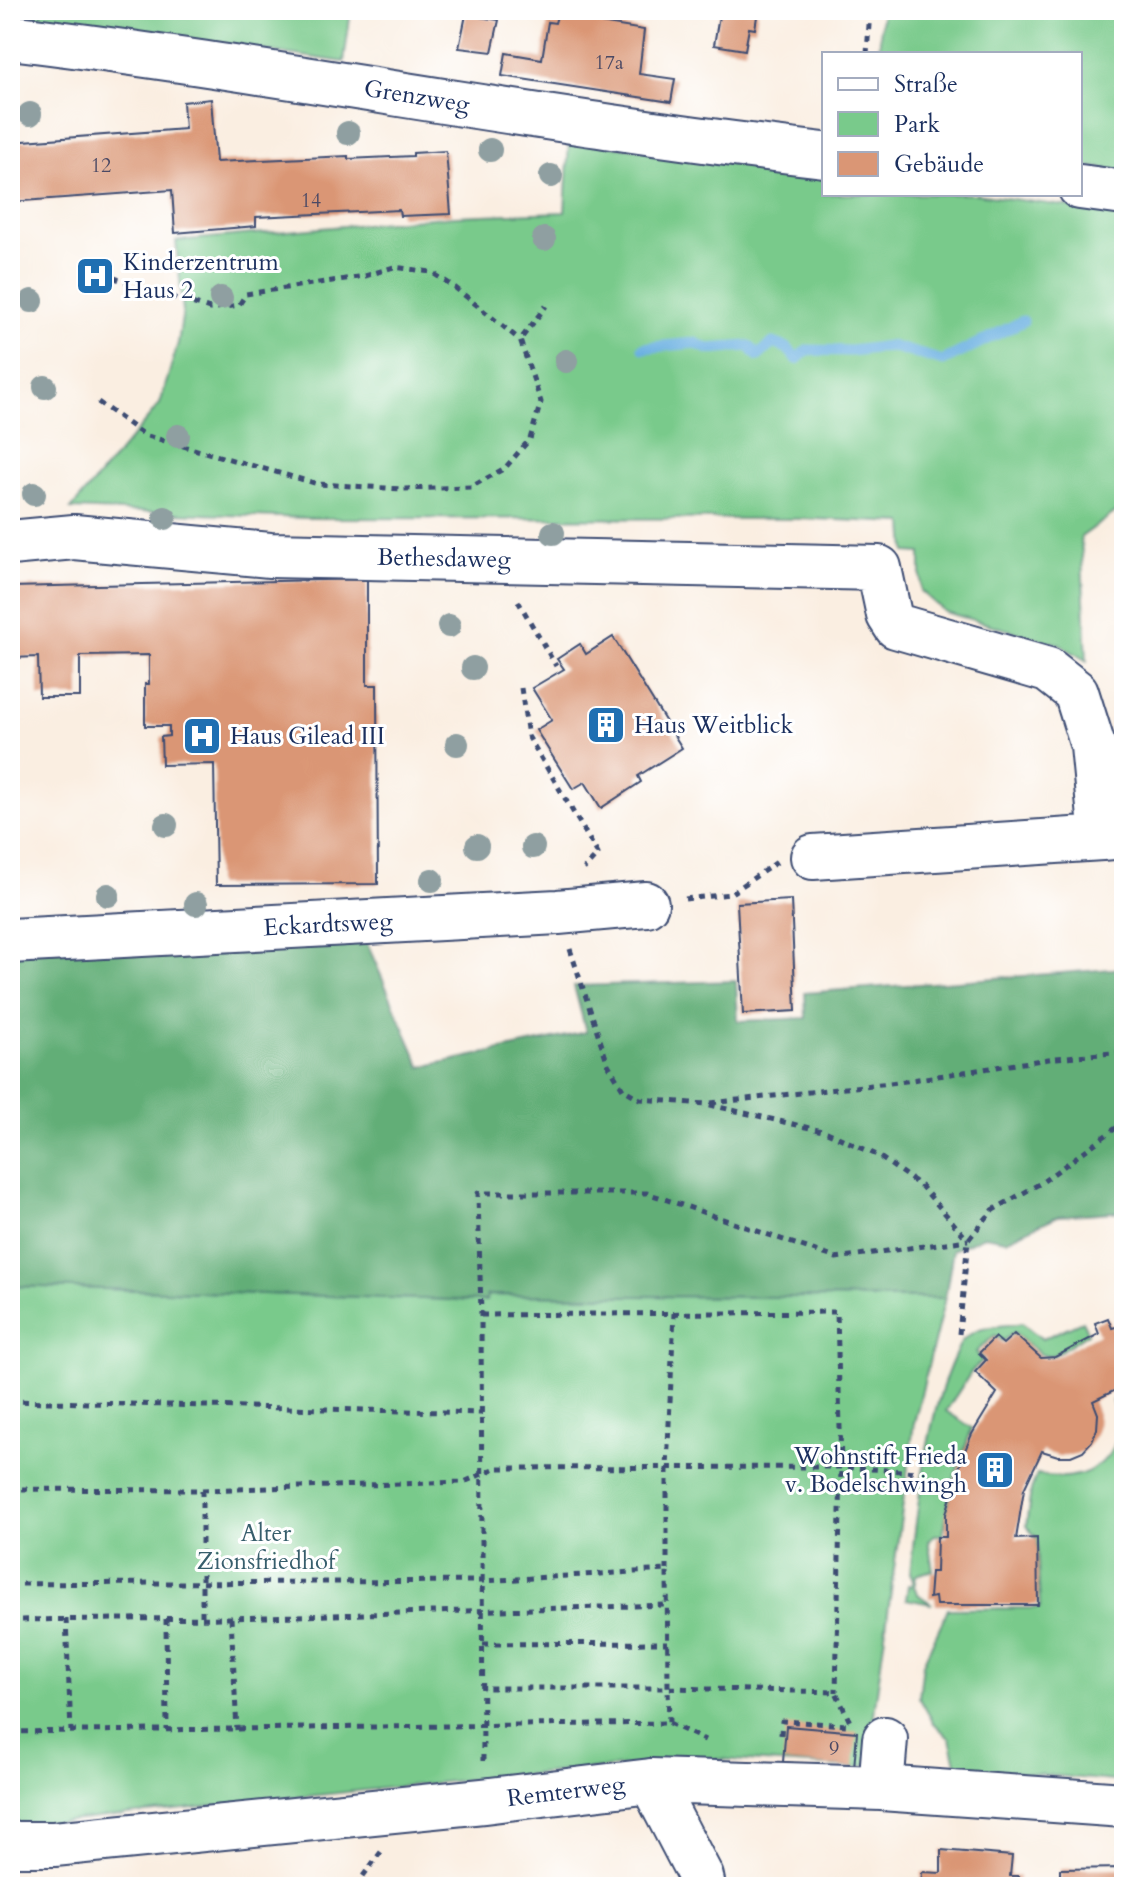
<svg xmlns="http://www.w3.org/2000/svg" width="1134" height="1897" viewBox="0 0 1134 1897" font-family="Cardo,serif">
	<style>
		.green { fill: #79ca8b; stroke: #4a7c74; stroke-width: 2 }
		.forest { fill: #62ae77; stroke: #3e6e6a; stroke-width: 2 }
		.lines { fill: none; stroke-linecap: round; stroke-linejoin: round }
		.stream { stroke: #6bb0e1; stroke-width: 11 }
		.building { fill: #da9675 }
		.minor-casing { stroke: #3c4c72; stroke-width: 48 }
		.path { stroke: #3c4c72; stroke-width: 5; stroke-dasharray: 6 6; stroke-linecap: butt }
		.minor { stroke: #fff; stroke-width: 44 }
		.tree { fill: #8f9fa1 }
		.labels { text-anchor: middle; stroke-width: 6; stroke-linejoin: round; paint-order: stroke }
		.number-label { font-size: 20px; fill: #4b4964 }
		.street-label { font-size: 24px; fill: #1b2f5e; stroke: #fff }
		.poi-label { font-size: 24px; fill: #1b2f5e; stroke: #fff; text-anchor: start }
		.park-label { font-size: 24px; fill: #375e6c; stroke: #fff }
	</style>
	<rect width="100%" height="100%" fill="#fff"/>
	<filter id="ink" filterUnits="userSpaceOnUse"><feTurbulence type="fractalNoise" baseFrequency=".0125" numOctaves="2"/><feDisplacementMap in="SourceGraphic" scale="16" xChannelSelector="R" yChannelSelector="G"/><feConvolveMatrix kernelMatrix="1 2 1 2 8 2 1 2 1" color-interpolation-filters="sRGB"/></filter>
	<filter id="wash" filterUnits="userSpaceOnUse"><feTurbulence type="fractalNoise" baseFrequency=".006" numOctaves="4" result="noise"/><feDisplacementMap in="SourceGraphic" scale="32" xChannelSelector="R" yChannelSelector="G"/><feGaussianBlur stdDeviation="1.8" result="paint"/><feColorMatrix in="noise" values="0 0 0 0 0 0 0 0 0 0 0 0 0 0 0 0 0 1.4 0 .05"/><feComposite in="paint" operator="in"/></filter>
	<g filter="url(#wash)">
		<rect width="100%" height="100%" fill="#faeee1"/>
		<path class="green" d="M10 10H351L344 62 10 14Z
			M882 10H1124V172L1080 165V54H879Z
			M569 140 824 174V194H976L1124 214V506L1081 537 1087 661 1059 644 945 612 921 591V553L906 552 904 523 815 519 307 518 71 509 160 404 178 343 183 311 176 241 455 216 565 212Z
			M10 1286 485 1301 487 1295 945 1298 914 1423 867 1765 857 1768 718 1759 483 1778 60 1822 10 1823Z
			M1082 1321 1088 1333 1054 1355H1041L1014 1332 1003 1341 995 1335 976 1352 983 1360 972 1371 946 1411 972 1428 952 1484 943 1535H935L928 1540 933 1570 916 1575 914 1587 919 1595 932 1604 906 1599 908 1585 911 1586 913 1579 910 1573C918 1505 926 1418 955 1355 957 1351 960 1342 964 1339 980 1324 1003 1327 1022 1323L1042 1339Z
			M1124 1396V1782L957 1767 950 1739 933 1722 919 1697 923 1663 948 1609 1040 1608 1037 1538 1026 1526 1031 1490 1037 1474C1062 1481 1093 1477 1109 1454 1114 1447 1117 1438 1121 1430L1112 1401Z"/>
		<path class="forest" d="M362 932 421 1067 586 1032 574 986 736 981 738 1021 806 1018 805 993 1124 968V1211L1058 1216 1006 1240 984 1236 953 1250 945 1298 487 1295 486 1301 10 1286V950Z"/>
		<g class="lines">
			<path class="stream" d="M643 348 695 343 708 349 749 346 758 356 773 343 787 348 797 359 807 350 851 351 890 346 943 361 1023 321"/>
		</g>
		<g id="blocks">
			<path class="building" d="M720 10H758L755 29 749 28 745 50 714 45Z
				M466 15 499 20 492 52 459 48Z
				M557 16 644 30 639 74 675 79 671 102 502 76 506 53 542 59 548 22 555 23Z
				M211 99 216 162 348 156V159L413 156V153L446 151 451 214 400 216 399 210 256 217V226L175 233 172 190 10 202V142L185 129 183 102Z
				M367 579V685H377L378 884 216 885 214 764 162 765 161 737 169 736V726H145V684H149V655L80 656V697H39L38 657 10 658V587Z
				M613 637 682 748 638 776 641 782 601 808 585 782 573 789 536 730 552 720 532 688 564 669 557 659 580 644 586 654Z
				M791 900 796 1011 743 1014 737 903Z
				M1108 1318 1112 1328 1124 1325V1386L1093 1401 1098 1414 1097 1429 1092 1441 1083 1451 1071 1456H1058L1042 1451 1024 1489 1016 1539 1037 1538 1038 1605H936L935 1597 929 1598 931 1572H936L937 1537H946V1514L963 1455 972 1434 997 1393 975 1372 986 1360 979 1353 995 1337 1003 1344 1014 1334 1041 1358 1055 1357 1099 1334 1095 1323Z
				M786 1726 857 1732 854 1768 783 1762Z
				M941 1850 1012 1856 1010 1876H1019L1018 1887H921L922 1872 941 1873Z
				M1124 1868V1887H1060V1869Z"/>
		</g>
	</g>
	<g filter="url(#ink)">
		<use href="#blocks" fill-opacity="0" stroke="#3c4c72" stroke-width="2"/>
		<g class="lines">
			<defs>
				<path id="minor" d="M10 37C282 70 551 124 824 155
					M1080 187 1124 193
					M10 543 74 537 270 555 879 568 889 615 896 626 1048 670 1076 692 1093 746 1102 838 1124 836
					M813 857 1102 838
					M10 941 558 912 646 904
					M651 1781 701 1877 703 1887
					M881 1788 885 1739
					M10 1844H54L483 1801 651 1781 881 1788 1124 1805"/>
			</defs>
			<use href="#minor" class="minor-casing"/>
			<path class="path" d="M867 54 870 10
				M102 274 210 309 239 305 246 294 365 276 394 267 431 272 453 286 520 340
				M98 402 144 435 318 484 402 489 471 487 505 468 530 439 541 402 520 340 546 306
				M518 601 556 666
				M521 688 528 736 598 854 584 869
				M685 899 730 894 777 862
				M570 949 608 1064 623 1089 640 1099 706 1104 827 1132 877 1155 922 1187 968 1240
				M711 1103 899 1082 1055 1058 1124 1052
				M481 1315 837 1312 841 1467 836 1692
				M959 1334 968 1240 993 1210 1041 1183 1124 1122
				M10 1401 482 1413
				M10 1489 202 1490 464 1482 496 1468 841 1467 917 1472
				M202 1490V1619
				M667 1570V1468L674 1313
				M10 1584 483 1581 667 1570 668 1688H483
				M231 1618 237 1730
				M66 1619 71 1731
				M166 1619 167 1730
				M10 1620 231 1618 667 1605
				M483 1644 668 1643
				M669 1723 705 1740
				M10 1732 669 1723 668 1688 836 1692 850 1722
				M781 1735 782 1721 847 1725
				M483 1761 481 1315 478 1193H647L836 1258 968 1240
				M381 1852 357 1884 395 1887"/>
			<use href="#minor" class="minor"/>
		</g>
		<g class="tree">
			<circle cx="30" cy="114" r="12"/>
			<circle cx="348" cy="133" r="12"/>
			<circle cx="490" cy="150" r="12"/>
			<circle cx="551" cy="176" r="12"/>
			<circle cx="544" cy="239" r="12"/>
			<circle cx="221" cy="298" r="12"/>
			<circle cx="32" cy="301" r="12"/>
			<circle cx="566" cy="361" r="12"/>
			<circle cx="45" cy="387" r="12"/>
			<circle cx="178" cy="436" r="12"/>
			<circle cx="34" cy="494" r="12"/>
			<circle cx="165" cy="518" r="12"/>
			<circle cx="553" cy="533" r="12"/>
			<circle cx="449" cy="626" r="12"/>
			<circle cx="473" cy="668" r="12"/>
			<circle cx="457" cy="744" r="12"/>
			<circle cx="166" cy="825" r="12"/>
			<circle cx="477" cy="846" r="12"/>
			<circle cx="533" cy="847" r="12"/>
			<circle cx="432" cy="880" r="12"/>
			<circle cx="108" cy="895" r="12"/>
			<circle cx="196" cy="904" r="12"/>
		</g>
	</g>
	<defs>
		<symbol id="hospital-square" viewBox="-11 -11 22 22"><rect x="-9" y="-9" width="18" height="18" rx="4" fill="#1f6fb2" stroke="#fff"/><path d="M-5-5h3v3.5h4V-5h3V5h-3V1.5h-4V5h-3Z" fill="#fff"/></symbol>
		<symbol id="building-square" viewBox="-11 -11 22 22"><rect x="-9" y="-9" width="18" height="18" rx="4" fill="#1f6fb2" stroke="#fff"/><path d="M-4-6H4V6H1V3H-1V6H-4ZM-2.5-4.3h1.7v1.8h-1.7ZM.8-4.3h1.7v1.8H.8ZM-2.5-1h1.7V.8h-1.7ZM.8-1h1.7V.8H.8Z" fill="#fff"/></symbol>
	</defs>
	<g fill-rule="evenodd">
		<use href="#hospital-square" x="73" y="254" width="44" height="44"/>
		<use href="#building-square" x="584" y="703" width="44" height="44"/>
		<use href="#hospital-square" x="180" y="714" width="44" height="44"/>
		<use href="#building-square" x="973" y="1448" width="44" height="44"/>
	</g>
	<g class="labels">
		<g class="number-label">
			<text x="609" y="69">17a</text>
			<text x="101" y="172">12</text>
			<text x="311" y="207">14</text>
			<text x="834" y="1755">9</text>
		</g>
		<g class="street-label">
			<text transform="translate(417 96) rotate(9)" y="8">Grenzweg</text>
			<text transform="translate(444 558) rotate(1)" y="8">Bethesdaweg</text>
			<text transform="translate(328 924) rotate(-3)" y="8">Eckardtsweg</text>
			<text transform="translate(566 1791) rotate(-7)" y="8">Remterweg</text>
		</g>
		<g class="poi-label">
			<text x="123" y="270">Kinderzentrum<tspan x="123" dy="28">Haus 2</tspan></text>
			<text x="634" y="733">Haus Weitblick</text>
			<text x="230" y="744">Haus Gilead III</text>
			<text x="967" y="1464" text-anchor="end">Wohnstift Frieda<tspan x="967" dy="28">v. Bodelschwingh</tspan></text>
		</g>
		<g class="park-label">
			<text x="266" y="1541">Alter<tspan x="266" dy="28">Zionsfriedhof</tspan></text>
		</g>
	</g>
	<rect width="1134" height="1897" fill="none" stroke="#fff" stroke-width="40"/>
	<rect x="822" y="52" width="260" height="144" fill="#ffffff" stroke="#a4acbf" stroke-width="2"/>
	<rect x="838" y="78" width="40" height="12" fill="#ffffff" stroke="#a4acbf" stroke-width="2"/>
	<text x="894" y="92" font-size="24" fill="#1b2f5e">Straße</text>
	<rect x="838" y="112" width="40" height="24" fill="#79ca8b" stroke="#a4acbf" stroke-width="2"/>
	<text x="894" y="132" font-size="24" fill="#1b2f5e">Park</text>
	<rect x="838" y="152" width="40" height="24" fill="#da9675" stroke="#a4acbf" stroke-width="2"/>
	<text x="894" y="172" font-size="24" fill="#1b2f5e">Gebäude</text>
</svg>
